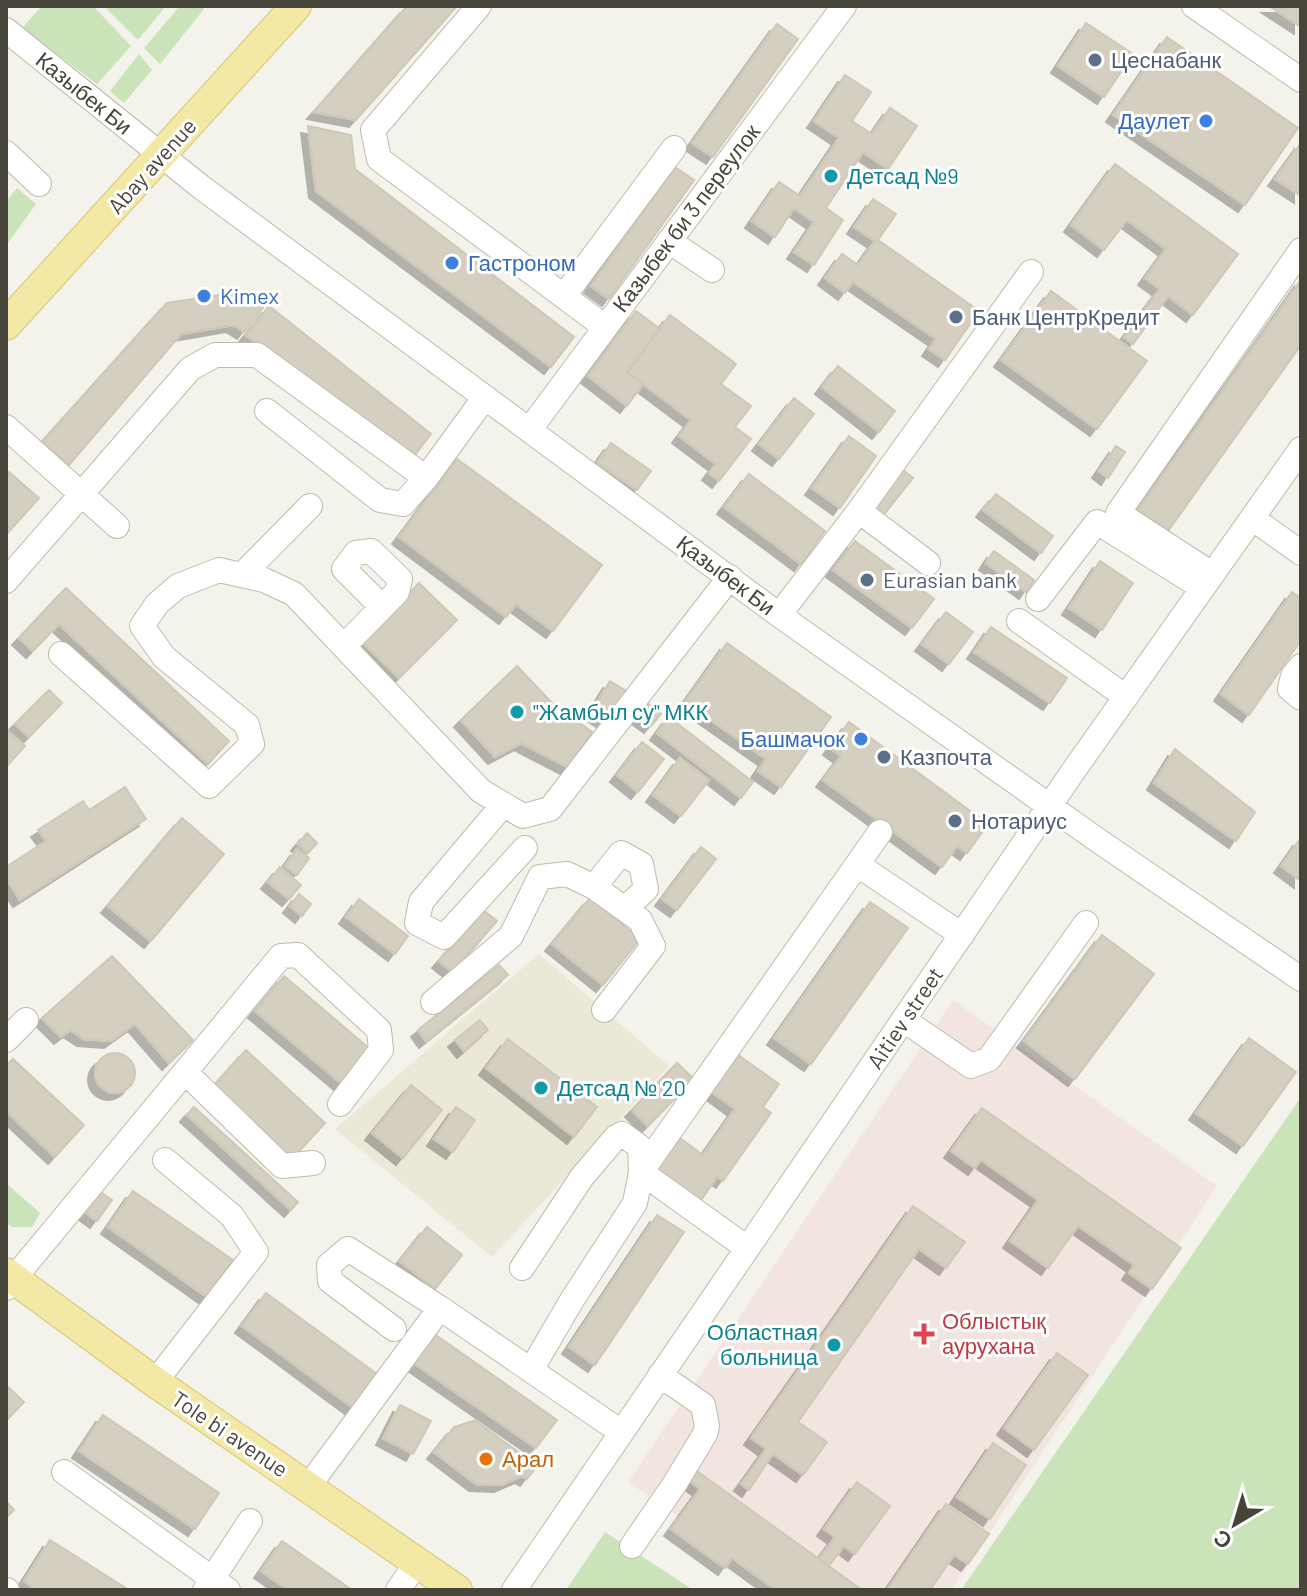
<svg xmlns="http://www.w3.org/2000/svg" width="1307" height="1596" viewBox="0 0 1307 1596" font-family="Barlow,sans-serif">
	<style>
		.education { fill: #ebe8d7 }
		.medical { fill: #f2e5e0 }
		.green { fill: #cae3b9 }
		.building { fill: #d4cfc1; stroke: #cec8b5; stroke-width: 2; filter: url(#shadow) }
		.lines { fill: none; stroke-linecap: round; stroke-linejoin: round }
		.minor-casing { stroke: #bebbae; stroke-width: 26 }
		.major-casing { stroke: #d6c776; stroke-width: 32 }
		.minor { stroke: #fff; stroke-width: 24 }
		.major { stroke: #f3e8a5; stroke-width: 30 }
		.service-dot { fill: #5c6f8a; stroke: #fff; stroke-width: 3 }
		.shop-dot { fill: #3f7fe0; stroke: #fff; stroke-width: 3 }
		.culture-dot { fill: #0f9aa8; stroke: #fff; stroke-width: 3 }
		.health-dot { fill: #e0444e; stroke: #fff; stroke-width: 3 }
		.food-dot { fill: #e8710a; stroke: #fff; stroke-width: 3 }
		.labels { text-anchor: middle; stroke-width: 6; stroke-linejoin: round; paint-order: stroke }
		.service-label { font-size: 22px; fill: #4e5e75; stroke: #fff; text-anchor: start }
		.street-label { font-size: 22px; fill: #474439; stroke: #fff }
		.shop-label { font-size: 22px; fill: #366cbe; stroke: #fff; text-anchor: end }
		.culture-label { font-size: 22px; fill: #0d838f; stroke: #fff; text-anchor: start }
		.health-label { font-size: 22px; fill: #be3a42; stroke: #fff; text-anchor: start }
		.food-label { font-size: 22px; fill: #c56008; stroke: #fff; text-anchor: start }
	</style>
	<defs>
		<filter id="shadow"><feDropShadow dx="-7" dy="7" stdDeviation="0" flood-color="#0004"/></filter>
	</defs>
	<rect width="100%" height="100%" fill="#f3f2eb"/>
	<path class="education" d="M539 954 669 1066 492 1257 335 1129Z"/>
	<path class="medical" d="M953 1000 1217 1186 952 1590H786L628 1482Z"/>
	<path class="green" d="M42 6H93L131 46 97 84 22 28Z
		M104 6H166L138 40Z
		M180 6H201L204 9 160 64 144 48Z
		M139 54 152 70 124 103 110 91Z
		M17 188 36 204 8 243 6 241V202Z
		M1301 1097V1590H961Z
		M6 1183 40 1213 32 1227H11L6 1222Z
		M605 1532 693 1590H566Z"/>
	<path class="building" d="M407 6H457L356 120 314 112Z
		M1269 6H1301V27Z
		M1086 23 1133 54 1104 97 1058 66Z
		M777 24 798 39 713 157 692 143Z
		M1167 37 1298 128 1245 205 1113 115Z
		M845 75 871 92 852 121 872 134 890 108 917 126 888 169 863 152 826 208 843 220 814 265 794 252 814 222 794 208 775 237 752 221 779 182 800 196 839 138 814 121Z
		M308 126 351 135 355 169 574 337 551 367 316 191Z
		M1301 143V196L1275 179Z
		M1115 164 1238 254 1193 315 1168 296 1133 344 1124 337 1160 289 1145 278 1166 249 1127 220 1104 250 1071 225Z
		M675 167 694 180 609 299 591 286Z
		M873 199 896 214 878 240 979 311 945 360 929 349 936 339 853 282 845 293 825 278 842 254 858 265 875 241 854 227Z
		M1301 280V345L1168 531 1138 510Z
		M1051 291 1147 361 1097 429 1001 360Z
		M240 292 264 306 244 332 233 325 181 334 69 465 42 442 167 303Z
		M269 306 431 434 408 464 246 335Z
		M636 311 660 329 627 372 643 384 627 406 588 376Z
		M670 315 736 364 721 384 751 406 735 427 751 439 719 481 709 473 716 464 679 436 691 420 627 372Z
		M838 366 895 411 879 432 822 387Z
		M794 398 814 414 779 459 759 444Z
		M849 436 876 456 840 508 812 488Z
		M611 443 651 471 637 490 597 463Z
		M1116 446 1125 452 1108 478 1099 471Z
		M457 459 602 565 553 631 516 604 506 617 399 537Z
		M903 470 913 478 882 517 872 508Z
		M9 472 39 498 6 535V476Z
		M749 474 825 531 801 564 724 507Z
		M996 494 1053 536 1041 553 983 510Z
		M855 541 934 599 912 628 833 570Z
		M994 551 1034 580 1026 592 986 563Z
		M1100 561 1133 583 1102 630 1069 608Z
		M419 583 457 620 399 678 362 642Z
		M66 588 229 741 208 764 59 624 33 651 19 638Z
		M1292 592 1301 598V640L1249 715 1221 694Z
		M946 612 973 632 949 664 922 644Z
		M991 627 1067 678 1050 703 974 652Z
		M727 643 831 717 781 787 758 771 766 759 685 702Z
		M517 666 552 703 592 732 569 768 521 743 495 757 461 720Z
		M610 681 628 692 608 723 591 712Z
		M49 690 62 703 29 737 15 724Z
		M647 703 661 714 651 726 637 716Z
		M669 717 753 782 741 798 657 733Z
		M849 722 988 824 967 853 957 846 942 867 823 780 841 756 830 748Z
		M8 731 25 746 6 767V732Z
		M642 742 664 759 638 792 617 775Z
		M1175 749 1255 812 1236 841 1154 783Z
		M680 758 709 780 681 816 653 795Z
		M125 787 146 819 20 900 6 878V867L46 841 38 830 83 801 89 810Z
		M182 818 224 854 151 941 108 906Z
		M307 833 317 843 308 853 298 844Z
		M1300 839 1301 840V881L1281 866Z
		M701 847 716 859 677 910 662 899Z
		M297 849 309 858 297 875 285 866Z
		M280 867 301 885 289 899 268 882Z
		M299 894 311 904 302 916 290 906Z
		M590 898 640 939 603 985 552 944Z
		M359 899 408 936 395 954 346 917Z
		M870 902 908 928 811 1064 774 1038Z
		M483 910 497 921 453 972 439 961Z
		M1102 935 1154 974 1075 1079 1024 1041Z
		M112 956 193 1040 169 1063 135 1024 111 1041 84 1039 70 1030 61 1037 42 1018Z
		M499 965 508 975 426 1041 418 1030Z
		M284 976 370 1049 341 1083 255 1011Z
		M480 1020 488 1030 464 1051 455 1040Z
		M1249 1038 1296 1072 1243 1146 1196 1113Z
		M508 1039 597 1107 574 1137 486 1068Z
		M246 1050 325 1123 291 1160 213 1087Z
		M95 1073a20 20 0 1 1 40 0a20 20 0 1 1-40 0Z
		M738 1055 779 1084 763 1107 771 1113 723 1181 717 1177 697 1206 648 1171 674 1134 703 1155 735 1109 712 1092Z
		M13 1059 84 1125 55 1157 6 1111V1066Z
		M677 1063 694 1079 648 1126 632 1110Z
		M411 1085 442 1110 403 1158 372 1133Z
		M194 1107 298 1202 291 1210 187 1115Z
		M456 1107 475 1120 453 1152 434 1139Z
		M982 1108 1181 1248 1152 1289 1129 1273 1134 1265 1078 1226 1048 1268 1010 1241 1038 1200 981 1160 975 1168 951 1151Z
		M96 1189 112 1200 97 1221 82 1210Z
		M133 1191 233 1260 207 1297 108 1227Z
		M913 1206 965 1242 946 1268 919 1249 798 1422 827 1442 803 1475 773 1454 749 1490 741 1484 766 1449 751 1438Z
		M657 1215 684 1232 595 1365 569 1347Z
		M427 1227 462 1255 435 1289 400 1261Z
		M266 1293 381 1377 356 1410 242 1326Z
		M433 1333 557 1420 536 1448 412 1362Z
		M1057 1353 1088 1375 1034 1450 1004 1428Z
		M6 1385 24 1402 6 1421Z
		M400 1405 431 1421 413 1454 383 1438Z
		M103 1415 219 1493 195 1529 79 1451Z
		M475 1420 537 1466 527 1479 522 1476 501 1485 476 1484 434 1452 454 1427Z
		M993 1443 1026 1465 990 1519 957 1497Z
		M690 1466 862 1590H776L732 1558 725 1568 671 1529 700 1489 683 1476Z
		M857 1482 890 1506 855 1554 844 1546 829 1566 819 1559 835 1537 824 1529Z
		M6 1501 14 1510 6 1518Z
		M946 1504 989 1534 968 1564 954 1555 930 1590H887Z
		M50 1540 129 1590H37L24 1581Z
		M282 1541 352 1590H288L261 1571Z"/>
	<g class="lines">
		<defs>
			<path id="minor" d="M479 6 373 130 379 159 605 327
				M1194 6 1301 80
				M6 30 201 187 779 615 1096 839 1301 979
				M6 153 39 184
				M669 241 712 270
				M564 296 674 148
				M267 411 380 500 403 504 426 478 485 397
				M6 427 117 526
				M530 429 844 6
				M859 511 928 563
				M1252 518 1301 553
				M1212 574 1118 513 1301 250
				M242 575 310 506
				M6 581 190 369 215 355H257L426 478
				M1038 599 1097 522 1190 580
				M779 615 859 511 1031 272
				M1019 621 1126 697
				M344 646 397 592 400 579 371 551 356 553 344 569 382 607
				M61 654 209 786 252 744 247 725 164 657 142 626 157 604 178 586 219 570 264 580 294 594 481 791 523 816 550 809 730 577
				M1301 666 1293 676 1290 689 1301 698
				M502 806 421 902 417 923 444 937 525 848
				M858 865 962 935
				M594 887 621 853 641 864 646 889 625 909
				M433 1002 511 936 540 877 567 874 594 887 640 920 653 946 604 1010
				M904 1020 971 1066 989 1059 1086 923
				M6 1040 26 1020
				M185 1072 282 1166 313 1163
				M747 1248 641 1172 880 832
				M522 1268 582 1177 616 1137 622 1134 640 1147 641 1172 635 1203 572 1300 531 1370
				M6 1288 281 956 298 955 379 1030 381 1050 340 1104
				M394 1329 330 1281 329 1265 348 1249 440 1308 621 1432
				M155 1382 256 1252 232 1216 165 1160
				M64 1472 228 1590
				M308 1487 440 1308
				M632 1546 674 1485 705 1434 707 1426 703 1405 660 1375
				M6 1590H7
				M205 1590 250 1521
				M398 1590 417 1563
				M514 1590 1074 770 1301 449"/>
			<path id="major" d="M6 325 296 6
				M6 1273 155 1382 457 1590"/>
		</defs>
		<use href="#minor" class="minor-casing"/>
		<use href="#major" class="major-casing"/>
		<use href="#minor" class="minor"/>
		<use href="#major" class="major"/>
	</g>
	<g class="service-dot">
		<circle cx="1095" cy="60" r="8"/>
		<circle cx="956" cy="317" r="8"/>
		<circle cx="867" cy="580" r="8"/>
		<circle cx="884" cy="757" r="8"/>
		<circle cx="955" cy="821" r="8"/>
	</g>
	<g class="shop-dot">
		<circle cx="1206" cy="121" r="8"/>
		<circle cx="452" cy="263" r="8"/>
		<circle cx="204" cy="296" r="8"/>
		<circle cx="861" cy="739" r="8"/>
	</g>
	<g class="culture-dot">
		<circle cx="831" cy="176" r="8"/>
		<circle cx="517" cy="712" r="8"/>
		<circle cx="541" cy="1088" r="8"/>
		<circle cx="834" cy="1345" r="8"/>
	</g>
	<path class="health-dot" d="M920 1322h8v8h8v8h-8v8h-8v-8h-8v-8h8z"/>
	<circle class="food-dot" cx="486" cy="1459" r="8"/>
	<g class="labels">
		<g class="service-label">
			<text x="1111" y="68">Цеснабанк</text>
			<text x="972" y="325">Банк ЦентрКредит</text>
			<text x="883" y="588">Eurasian bank</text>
			<text x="900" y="765">Казпочта</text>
			<text x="971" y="829">Нотариус</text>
		</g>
		<g class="street-label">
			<text transform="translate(84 93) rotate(39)" y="8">Казыбек Би</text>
			<text transform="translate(152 166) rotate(-48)" y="8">Abay avenue</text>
			<text transform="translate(686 218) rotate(-53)" y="8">Казыбек би 3 переулок</text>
			<text transform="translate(726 575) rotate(37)" y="8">Қазыбек Би</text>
			<text transform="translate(905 1018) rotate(-56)" y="8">Aitiev street</text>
			<text transform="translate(230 1434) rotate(34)" y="8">Tole bi avenue</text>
		</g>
		<g class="shop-label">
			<text x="1190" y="129">Даулет</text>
			<text x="468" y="271" text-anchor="start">Гастроном</text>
			<text x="220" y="304" text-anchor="start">Kimex</text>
			<text x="845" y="747">Башмачок</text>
		</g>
		<g class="culture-label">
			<text x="847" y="184">Детсад №9</text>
			<text x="533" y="720">"Жамбыл су" МКК</text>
			<text x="557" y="1096">Детсад № 20</text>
			<text x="818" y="1340" text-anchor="end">Областная<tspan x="818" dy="25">больница</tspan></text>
		</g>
		<g class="health-label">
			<text x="942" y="1329">Облыстық<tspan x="942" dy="25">аурухана</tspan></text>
		</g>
		<g class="food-label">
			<text x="502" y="1467">Арал</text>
		</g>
	</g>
	<rect width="1307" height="1596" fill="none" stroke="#474439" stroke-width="16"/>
	<g transform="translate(1235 1524) rotate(218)" stroke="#ffffff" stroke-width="6" paint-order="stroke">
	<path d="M0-6L14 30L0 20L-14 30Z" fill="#474439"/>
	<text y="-12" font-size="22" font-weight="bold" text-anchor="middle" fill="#474439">С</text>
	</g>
</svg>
